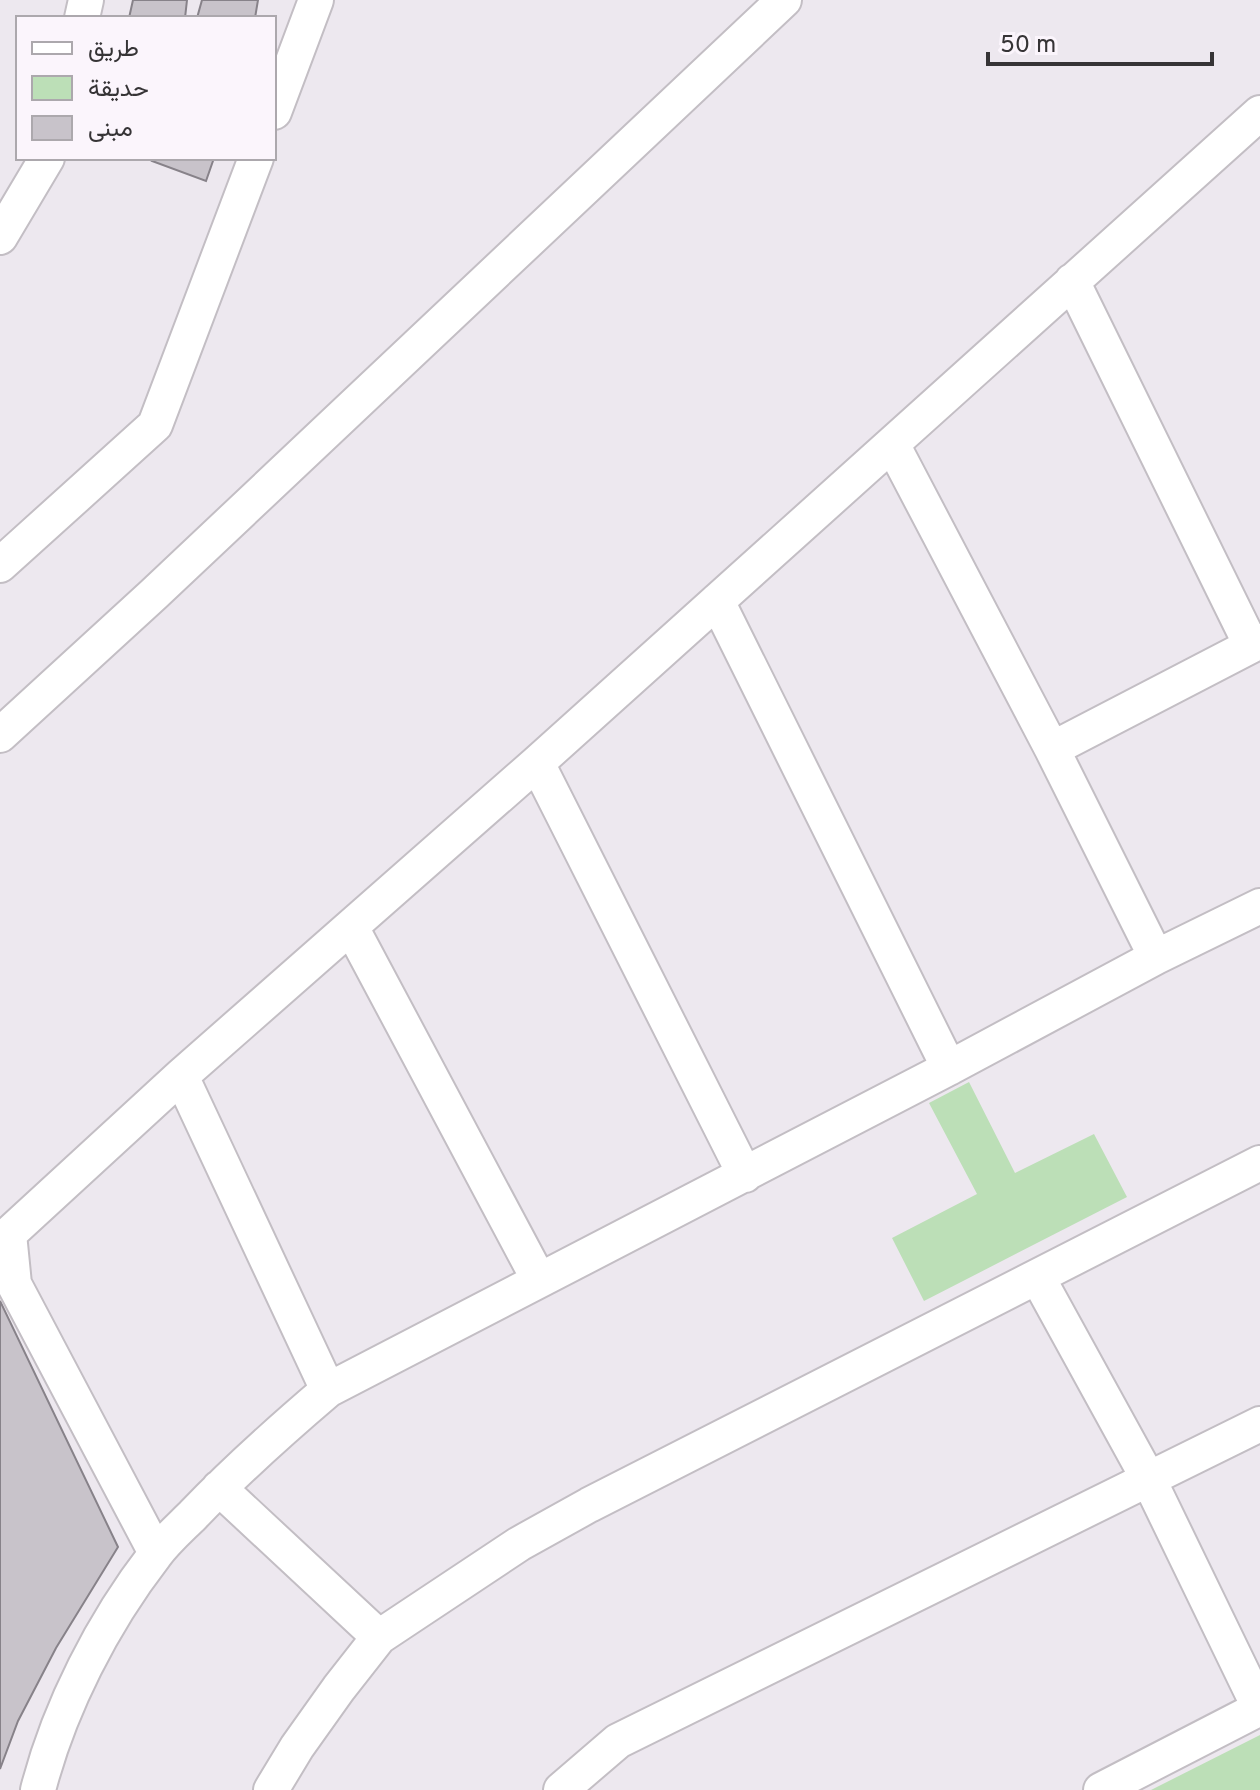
<svg xmlns="http://www.w3.org/2000/svg" width="1260" height="1790" viewBox="0 0 1260 1790" font-family="Overpass,Vazirmatn,sans-serif">
	<style>
		.green { fill: #bcdfb7 }
		.building { fill: #c8c3ca; stroke: #878289; stroke-width: 2 }
		.lines { fill: none; stroke-linecap: round; stroke-linejoin: round }
		.minor-casing { stroke: #c3bec4; stroke-width: 38 }
		.minor { stroke: #fff; stroke-width: 34 }
	</style>
	<rect width="100%" height="100%" fill="#ede8ef"/>
	<path class="green" d="M969 1082 1015 1173 1094 1134 1127 1197 924 1301 892 1238 977 1194 929 1103Z
		M1260 1735V1790H1151Z"/>
	<path class="building" d="M133 0H187L185 18H129Z
		M202 0H258L255 18H197Z
		M154 158H214L206 181 152 161Z
		M0 1301 118 1547 56 1648 18 1721 0 1769Z"/>
	<g class="lines">
		<defs>
			<path id="minor" d="M82 18 86 0
				M274 112 316 0
				M0 237 47 158
				M1072 281 1251 645
				M892 444 1052 749 1156 957
				M0 565 155 425 256 158
				M717 601 949 1068
				M0 735 154 594 784 0
				M1052 749 1260 641
				M537 763 745 1175
				M351 927 539 1280
				M181 1076 328 1390
				M1038 1278 1149 1480 1260 1709
				M219 1488 379 1637
				M156 1553 14 1284 9 1234 181 1076 537 763 1260 113
				M38 1790C59 1708 103 1622 155 1555 166 1540 180 1528 193 1515 236 1470 281 1430 328 1390L949 1068 1156 957 1260 906
				M271 1790 297 1747 339 1688 379 1637 519 1544 589 1505 1260 1163
				M561 1790 618 1741 1260 1424
				M1101 1790 1260 1708"/>
		</defs>
		<use href="#minor" class="minor-casing"/>
		<use href="#minor" class="minor"/>
	</g>
	<rect x="16" y="16" width="260" height="144" fill="#fbf5fc" stroke="#aca8ad" stroke-width="2"/>
	<rect x="32" y="42" width="40" height="12" fill="#ffffff" stroke="#aca8ad" stroke-width="2"/>
	<text x="88" y="56" font-size="24" fill="#363436">طريق</text>
	<rect x="32" y="76" width="40" height="24" fill="#bcdfb7" stroke="#aca8ad" stroke-width="2"/>
	<text x="88" y="96" font-size="24" fill="#363436">حديقة</text>
	<rect x="32" y="116" width="40" height="24" fill="#c8c3ca" stroke="#aca8ad" stroke-width="2"/>
	<text x="88" y="136" font-size="24" fill="#363436">مبنى</text>
	<path d="M988 52v12h224v-12" fill="none" stroke="#363436" stroke-width="4"/>
	<text x="1000" y="52" font-size="24" fill="#363436" stroke="#fbf5fc" stroke-width="6" paint-order="stroke">50 m</text>
</svg>
